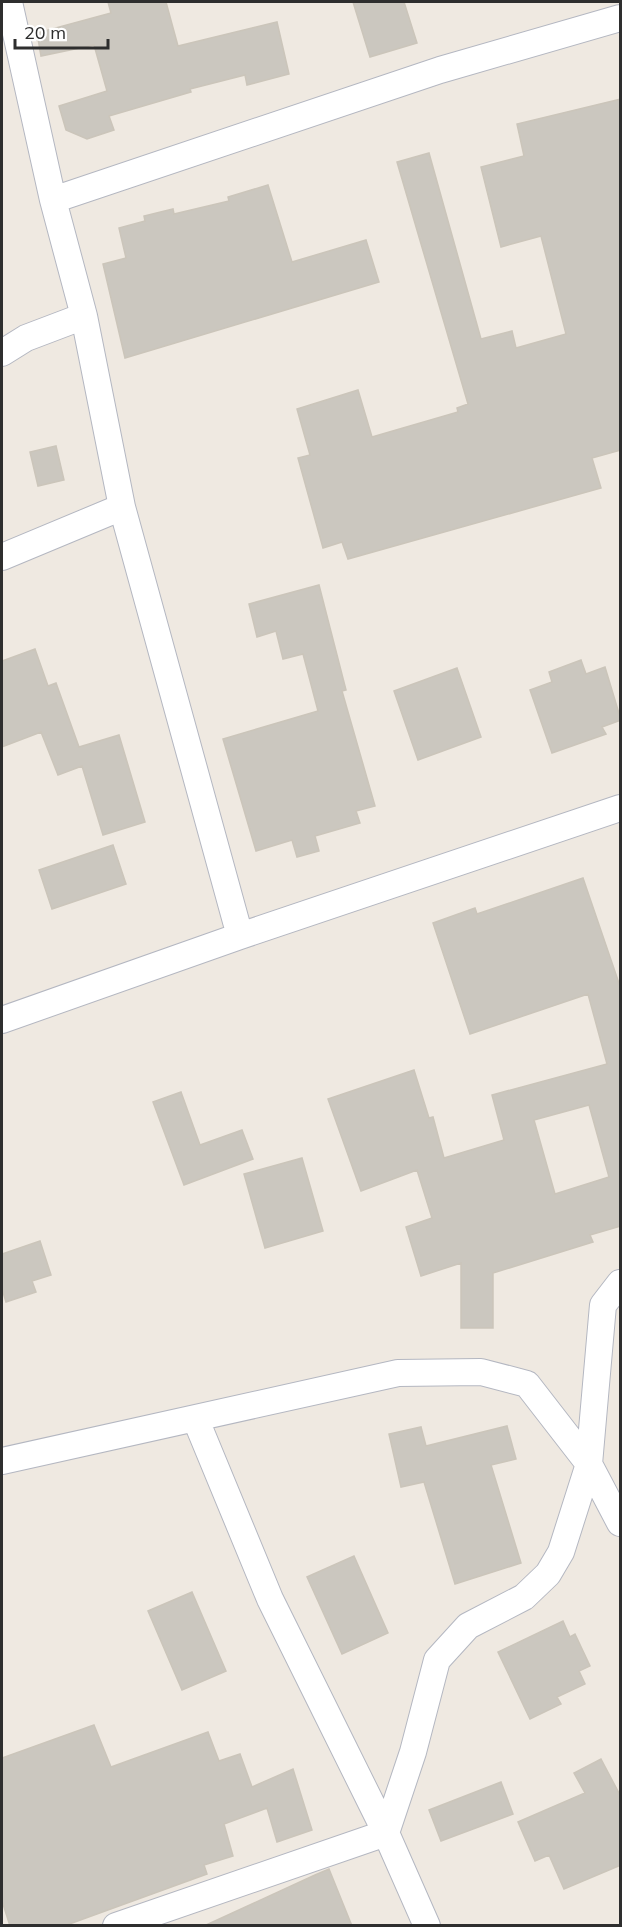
<svg xmlns="http://www.w3.org/2000/svg" width="622" height="1927" viewBox="0 0 622 1927" font-family="Mulish,sans-serif">
	<style>
		.building { fill: #cbc7bf; stroke: #cbc5ba; stroke-width: 1.5; fill-rule: evenodd }
		.lines { fill: none; stroke-linecap: round; stroke-linejoin: round }
		.street-casing { stroke: #b4b7c1; stroke-width: 28 }
		.street { stroke: #fff; stroke-width: 26 }
	</style>
	<rect width="100%" height="100%" fill="#efe9e1"/>
	<path class="building" d="M108 2H166L178 46 277 22 289 74 247 85 245 75 190 89 191 92 109 116 114 130 87 139 66 130 59 106 107 91 94 45 41 56 37 33 111 13Z
		M353 2H404L417 43 370 57Z
		M621 99V450L592 458 601 488 348 559 342 542 323 548 298 458 310 455 297 409 358 390 372 437 458 412 457 408 468 404 397 162 429 153 481 339 512 331 516 348 566 334 541 236 501 247 481 167 524 156 517 124Z
		M268 185 292 262 366 240 379 282 125 358 103 264 126 258 119 228 145 221 144 216 173 209 174 214 229 201 228 197Z
		M56 446 64 480 38 486 30 452Z
		M319 585 346 690 342 691 375 806 356 811 360 823 315 836 319 851 297 857 292 840 256 851 223 739 318 711 303 654 283 659 276 631 257 637 249 604Z
		M35 649 48 686 56 683 79 747 119 735 145 822 103 835 82 766 58 775 41 732 2 747V661Z
		M581 660 586 674 605 667 621 720 602 727 606 734 552 753 530 690 552 682 549 672Z
		M457 668 481 737 418 760 394 691Z
		M113 845 126 884 52 909 39 870Z
		M583 878 621 989V1226L590 1235 593 1242 493 1273V1328H461V1263L421 1276 406 1227 432 1218 417 1170 361 1191 328 1099 414 1070 429 1118 433 1117 444 1158 504 1140 492 1095 607 1064 588 994 470 1034 433 923 475 908 477 914ZM589 1105 609 1177 555 1194 534 1120Z
		M181 1092 200 1145 242 1130 253 1159 184 1185 153 1102Z
		M302 1158 323 1231 265 1248 244 1174Z
		M40 1241 51 1275 32 1281 36 1292 6 1302 2 1289V1254Z
		M507 1426 516 1459 491 1465 521 1563 455 1584 424 1482 401 1487 389 1434 421 1427 426 1446Z
		M354 1556 388 1633 342 1654 307 1577Z
		M192 1592 226 1671 182 1690 148 1611Z
		M563 1621 570 1637 575 1634 590 1666 579 1671 585 1684 557 1697 561 1704 530 1719 498 1652Z
		M94 1725 111 1767 208 1732 219 1761 240 1754 252 1787 293 1769 312 1830 277 1842 267 1808 224 1824 233 1856 204 1865 207 1874 64 1926H10L2 1901V1758Z
		M601 1759 621 1797V1865L564 1889 549 1855 535 1861 518 1822 585 1793 574 1773Z
		M501 1782 513 1814 441 1841 429 1810Z
		M329 1869 352 1926H204L315 1875Z"/>
	<g class="lines">
		<defs>
			<path id="street" d="M9 2 53 200 84 316 122 507 240 936
				M53 200 440 70 620 18
				M2 353 26 338 84 316
				M2 557 122 507
				M2 1020 240 936 620 808
				M196 1420 270 1599 386 1833 427 1926
				M2 1461 398 1373 481 1372 527 1384 589 1464 620 1523
				M116 1926 386 1833 413 1752 437 1660 468 1626 524 1597 548 1574 561 1552 589 1464 603 1305 620 1283"/>
		</defs>
		<use href="#street" class="street-casing"/>
		<use href="#street" class="street"/>
	</g>
	<rect width="622" height="1927" fill="none" stroke="#2e2e2e" stroke-width="6"/>
	<path d="M15 39v9h93v-9" fill="none" stroke="#2e2e2e" stroke-width="3"/>
	<text x="24" y="39" font-size="18" fill="#2e2e2e" stroke="#ffffff" stroke-width="4.5" paint-order="stroke">20 m</text>
</svg>
